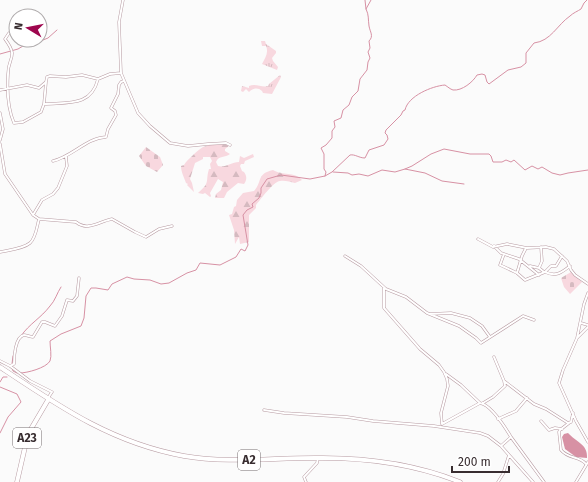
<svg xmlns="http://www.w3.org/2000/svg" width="588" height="482" viewBox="0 0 588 482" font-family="'Fira Sans',sans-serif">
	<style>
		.grass { fill: url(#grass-tufts) }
		.forest { fill: url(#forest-firs) }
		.cemetery { fill: url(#cemetery-stones) }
		.water { fill: #d791a4 }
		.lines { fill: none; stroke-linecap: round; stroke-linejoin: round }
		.stream { stroke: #d791a4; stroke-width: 1 }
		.minor-casing { stroke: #b79ba2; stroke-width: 3 }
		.primary-casing { stroke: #b79ba2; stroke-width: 5 }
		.minor { stroke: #fff; stroke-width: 2 }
		.primary { stroke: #fff; stroke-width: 4 }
		.labels { text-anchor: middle; stroke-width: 4; stroke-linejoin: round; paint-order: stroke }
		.shield { fill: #fff; stroke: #746c6e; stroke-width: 1 }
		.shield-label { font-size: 12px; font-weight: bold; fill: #382d30 }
	</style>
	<defs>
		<pattern id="grass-tufts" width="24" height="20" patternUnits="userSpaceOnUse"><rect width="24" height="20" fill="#f8d8df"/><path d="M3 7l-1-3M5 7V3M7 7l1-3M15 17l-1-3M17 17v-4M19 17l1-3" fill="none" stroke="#d5bac0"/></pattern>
		<pattern id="forest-firs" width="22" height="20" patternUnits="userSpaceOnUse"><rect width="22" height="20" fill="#f8d8df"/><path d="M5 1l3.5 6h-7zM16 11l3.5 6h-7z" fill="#d5bac0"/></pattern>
		<pattern id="cemetery-stones" width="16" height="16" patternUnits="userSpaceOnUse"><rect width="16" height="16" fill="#f8d8df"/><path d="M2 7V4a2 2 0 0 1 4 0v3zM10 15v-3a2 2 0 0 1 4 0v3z" fill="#d5bac0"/></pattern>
	</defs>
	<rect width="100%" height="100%" fill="#fbfbfb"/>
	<path class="grass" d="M261 41H265L266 44 276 51V53L272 58 273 61 278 67 277 70 262 64C265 58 269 53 266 46H262Z
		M280 75 281 77 280 79 272 94 263 93 262 91C258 87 253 88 249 92L246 89 243 92 241 91 242 86 249 88V86C256 83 262 88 268 86L269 84Z"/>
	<path class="forest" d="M210 144H226L229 146 225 149V151L230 154C225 158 219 155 216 162L218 166C226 168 231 162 239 162L240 156 244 158 253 154 254 157 245 161 244 164H241L240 166 242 171 244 172C247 176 247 180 244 184L238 183 227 192 224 198H215L216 194 221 190 223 182 218 179 210 193 211 196 210 197 205 193 203 194 198 193C211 182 205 182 209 169H211L210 164 212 161 210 157H203V159L195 163 190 179 192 183 194 192 187 185 188 184 186 183C184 177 181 172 181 166L184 165C187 160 199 149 203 147 206 146 208 146 210 144Z
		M273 170C283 176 294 171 302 180L295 183C290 182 285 180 280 181 273 182 261 199 256 205V208L249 215V242L240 244 239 237 235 244 234 230 229 215 232 214 234 207 236 206 237 200 243 193 254 191C263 181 256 174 273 170Z"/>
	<path class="cemetery" d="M146 147 160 157 163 165 157 172 146 166 139 156Z
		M571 272 582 282 570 294 564 287 561 278Z"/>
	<path class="water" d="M568 433C576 442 588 444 587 458L576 457 565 449 562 437 564 434Z"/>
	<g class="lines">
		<path class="stream" d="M365 0 366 9
			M40 39 43 40 48 38 57 30
			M0 54 18 49 33 40
			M405 169 412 166 431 154 444 149 470 154H489L491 156 493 162H502L506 160 511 162 514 160 525 170 532 166 538 169 542 167 552 173 560 175 568 173 588 170
			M333 172 348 173 352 175 359 174 368 176 382 170 395 172 405 169 425 173 442 181 464 184
			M325 176 326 172 324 169V154L321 148 326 145 332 138V131L335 127 334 121 341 118 343 110 349 105 352 97 358 91 360 79 367 70 368 62 370 58 368 52 370 48 369 41C374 36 370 32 369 26 368 19 369 15 366 9L371 0
			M21 336C29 324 41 318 50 306 55 301 57 293 61 287
			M12 364 13 356
			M12 367 13 371 17 373
			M20 373C27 373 46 368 50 361 52 356 50 347 50 341L61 334 81 326 84 318 86 296 91 288H96L108 290 112 284 127 277 134 279 150 280 161 284 169 283 187 273 196 270 200 263 220 265 236 257 241 249 245 251 248 245 243 215 247 210 253 207 252 204 259 198 261 193V188L267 179 281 175 310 179 325 176 332 172 350 155C355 154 359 158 365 158L369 150 384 145 388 139 387 135 385 133 386 130 401 115 403 111 405 110C408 96 432 86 445 85 448 87 450 89 453 90 462 91 473 82 477 75L482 74 485 75 487 82 489 84 508 70 521 67 526 63V53L534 43C551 41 557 25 570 16 573 13 578 11 581 9L584 3 587 0
			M0 382 3 377H7
			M0 387 17 394 21 402 8 417 0 433"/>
		<defs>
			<path id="minor" d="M123 0 119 22 121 73 138 113 150 126 170 143 188 146 208 144 226 143 230 145
				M9 33 5 39C19 58 8 56 8 74 7 89 8 109 14 123L23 122 41 112 44 104 46 82
				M0 90 27 85 39 88 46 82 47 77 50 76 66 77 82 75 98 79 110 74 121 73
				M44 104C68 102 91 107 98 79
				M0 113 3 129 0 140
				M0 144 5 174 33 215 39 219 76 222C88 232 100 221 112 219L135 232 146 237 159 229 172 226
				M53 161C72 157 86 138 106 137L108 129 116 115 115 111 111 108 118 94 119 85 121 82 124 81
				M33 215 42 200 53 194 58 188 67 166 66 157
				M478 239 493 247 507 244 527 248 546 247 554 249 567 261 571 270 575 275 588 284
				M494 246 501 253 519 259 539 275
				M0 252C9 250 23 249 30 243 36 238 37 226 39 219
				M504 254 500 265 517 273 525 280 545 272C556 277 561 273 570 266
				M345 256 361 266 386 289 406 297 427 313 459 326 476 338 481 343 523 316 534 320
				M530 266 539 268 544 272
				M539 268 542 261 541 247
				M545 272 551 266H556L562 256
				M517 273 522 256 526 248
				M384 288V308L420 349 439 365 444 372 447 379 448 386 441 413 442 424
				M588 293 584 304 577 338 563 370 559 383 576 421 588 442
				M430 314 451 313 470 318 482 326 490 337
				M581 323 588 325
				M578 337 588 327
				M0 361 10 366 14 364C14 357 15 337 24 335 26 335 31 337 33 337L42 322H45L55 326 62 316 67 300 73 301 77 296 79 278
				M10 366 30 381 52 392 48 398
				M446 374 461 385 480 403
				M504 381 534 404 546 409 568 423 571 422 573 413
				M483 403 493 397 505 386 504 381 494 357
				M264 410 284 413 347 417 373 421 434 426 480 433 488 436 501 446 533 482
				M498 419 516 411 527 398
				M541 421 549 430 555 428 562 429
				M569 423 560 430 559 432 561 450C568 459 580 456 586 464
				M442 424 480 403C491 405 505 427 511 437L501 446
				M511 437 544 482
				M306 482 304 477 317 463 318 458
				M498 482 503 474 509 455
				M576 482 588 462"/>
			<path id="primary" d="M0 367C60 407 112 443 184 456 230 464 277 457 323 458 369 458 417 465 460 482
				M17 482 28 434 48 400"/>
		</defs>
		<use href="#minor" class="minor-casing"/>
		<use href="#primary" class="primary-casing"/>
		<use href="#minor" class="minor"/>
		<use href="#primary" class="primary"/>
	</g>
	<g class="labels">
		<g class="shield">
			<rect x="13" y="428" width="28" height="20" rx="3"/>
			<rect x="238" y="450" width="22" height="20" rx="3"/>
		</g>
		<g class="shield-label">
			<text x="27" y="442">A23</text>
			<text x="249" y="464">A2</text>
		</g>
	</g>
	<g transform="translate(28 28) rotate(280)"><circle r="19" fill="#ffffff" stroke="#afabac"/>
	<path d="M0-3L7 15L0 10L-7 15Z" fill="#9e064e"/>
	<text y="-6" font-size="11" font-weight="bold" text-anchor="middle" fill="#382d30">N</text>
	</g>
	<path d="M452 466v6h57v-6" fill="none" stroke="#382d30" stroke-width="2"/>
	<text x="458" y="466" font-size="12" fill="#382d30" stroke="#ffffff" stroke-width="3" paint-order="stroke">200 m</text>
</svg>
